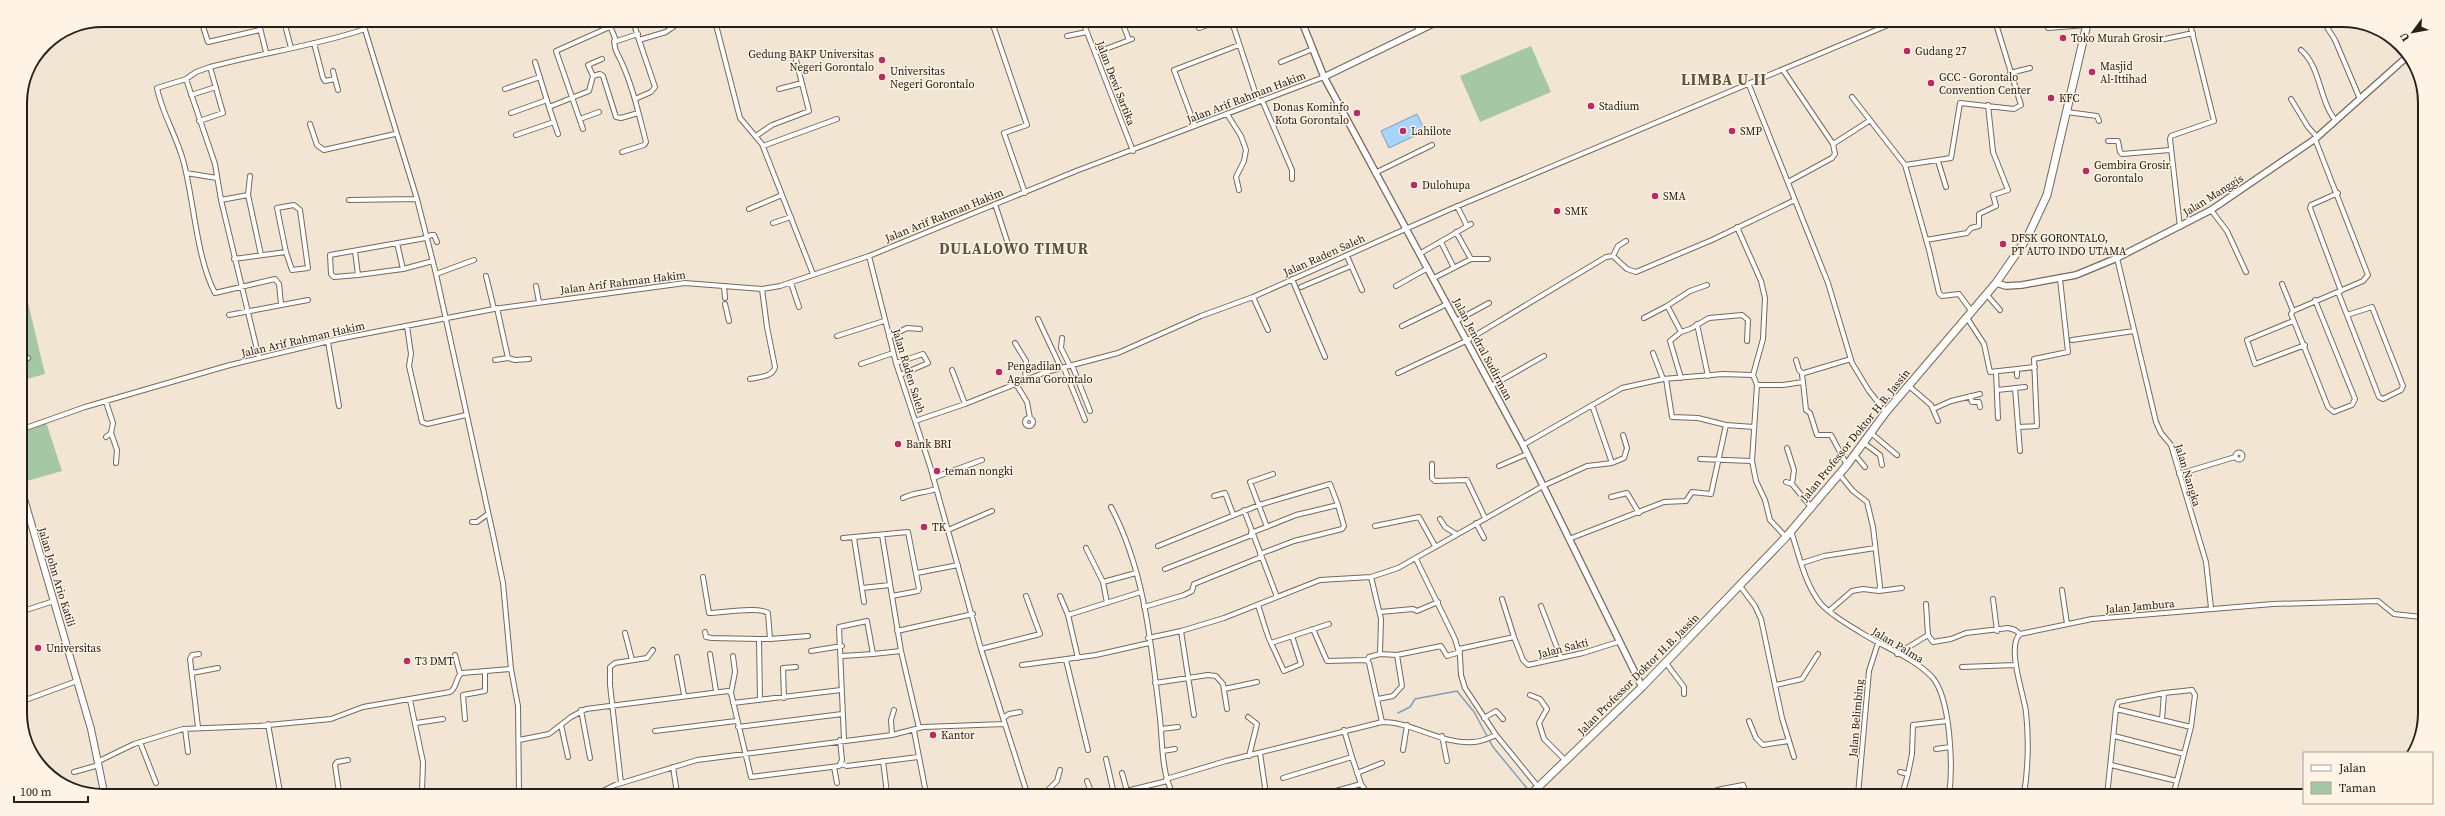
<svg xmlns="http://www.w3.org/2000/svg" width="2445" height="816" viewBox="0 0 2445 816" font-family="'Source Serif 4',serif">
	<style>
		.green { fill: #a6c7a4 }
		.water { fill: #a6d4fa; stroke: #809eb7 }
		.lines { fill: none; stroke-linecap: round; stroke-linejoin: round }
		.stream { stroke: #809eb7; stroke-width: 1.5 }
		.street-casing { stroke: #766959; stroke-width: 6 }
		.secondary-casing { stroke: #766959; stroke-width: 8 }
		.primary-casing { stroke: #766959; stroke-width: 8 }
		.highway-casing { stroke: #766959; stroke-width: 9 }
		.street { stroke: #fff; stroke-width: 4 }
		.secondary { stroke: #fff; stroke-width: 5.5 }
		.primary { stroke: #fff; stroke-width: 6 }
		.highway { stroke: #fff; stroke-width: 7 }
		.poi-dot { fill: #b82c62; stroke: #fef3e4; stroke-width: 1.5 }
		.labels { text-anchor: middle; stroke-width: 3; stroke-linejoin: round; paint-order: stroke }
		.poi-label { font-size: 11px; fill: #26201a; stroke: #fef3e4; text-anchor: start }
		.street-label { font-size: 11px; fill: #26201a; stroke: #fef3e4 }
		.district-label { font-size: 15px; font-weight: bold; letter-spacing: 1px; fill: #5d5142; stroke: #fef3e4 }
		.rim { fill: none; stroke: #26201a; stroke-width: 2 }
	</style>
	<rect width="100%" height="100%" fill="#f3e5d3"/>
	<path class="green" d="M1531 46 1551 92 1480 122 1460 76Z
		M20 269 45 374 20 381Z
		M46 422 62 471 20 483V430Z"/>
	<path class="water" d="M1417 114 1425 131 1389 148 1381 131Z"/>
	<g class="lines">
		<path class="stream" d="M1398 713 1410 707 1415 699 1457 691 1474 712 1493 747 1530 792"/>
		<defs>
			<path id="street" d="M201 20 208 42 260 30
				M258 20 266 52
				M362 20 417 199 436 274 494 539 503 583 511 669 518 706 519 793
				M633 21 639 40 666 32 681 21
				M668 21 672 28
				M715 21 740 118 762 144 813 274
				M992 22 1027 125 1004 133 1025 193
				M1083 22 1133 151
				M1122 22 1129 40
				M1232 22 1258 101
				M1415 23 1419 30
				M2325 24 2335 40 2360 99
				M285 25 291 48
				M610 26 615 38C613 47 617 53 621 61 633 87 639 115 646 142L644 145 622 152
				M1199 28 1216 22
				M2048 28 2086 25
				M1067 36 1087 32
				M2160 40 2193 33
				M614 42 638 34
				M314 43 323 78 325 81 335 79 338 90
				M2402 48 2408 56
				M2301 50C2321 67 2319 101 2336 121
				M1095 53 1132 39
				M535 62 549 107
				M1281 62 1313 49
				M210 67 196 72 186 79 157 88C162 113 176 135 183 160 194 199 196 257 215 293L275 279 279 284 281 304
				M1783 70 1833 144 1869 121
				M333 71 335 79
				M2010 73 2030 68
				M593 76 600 74 603 76 616 117 621 118 638 113
				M186 79 215 164 221 200 259 358
				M1749 85 1828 283 1852 363 1869 391 1886 412
				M505 89 540 77
				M779 89 802 83
				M191 95 216 87
				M1852 97 1905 165 1951 158 1960 103 2014 109 2021 105 1996 24
				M635 99 651 92 655 87 639 40
				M2291 99 2308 127 2317 137
				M1262 100 1292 170V179
				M2067 112 2097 116 2099 121
				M511 113 547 100
				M1227 114 1241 136 1246 150 1244 161 1236 177 1239 190
				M580 119 599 112
				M199 121 223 113 210 67C261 53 315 46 365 29
				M554 122 558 134
				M310 124 317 145 324 150 395 134
				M1195 126 1174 70 1239 45
				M583 129 556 51 623 21
				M516 135 554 122 549 107 589 91 593 76 588 65 602 59
				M756 136 772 125 809 111 796 60
				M2315 139 2368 275 2363 281 2293 311 2291 314 2328 407 2334 412 2352 405 2355 399 2315 300
				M2108 141H2118L2120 152 2122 154 2170 150
				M763 146 837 119
				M1938 161 1946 187
				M1905 165 1929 250 1939 293 1942 296 1959 294 1972 312
				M186 173 217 178
				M1375 173 1432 145
				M1788 182 1832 158 1835 154 1833 144
				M2338 193 2311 205 2310 208 2341 291
				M248 195 250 176
				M221 200 248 195 261 255
				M349 200 417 199
				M995 204 1008 244
				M1457 206 1467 226
				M749 209 782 195
				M2211 210 2227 231 2246 272
				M773 223 791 217
				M1737 227 1761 281 1765 298 1763 339 1753 375 1757 385 1752 461 1756 481 1765 500 1770 520 1786 537
				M2180 227 2170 139 2171 136 2214 121 2190 24
				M1926 240 1967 233 1971 228 1979 226V214L1996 206 1993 195 2008 190 1993 152 1988 105
				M1441 242 1454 268
				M397 243 403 269
				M355 251 358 275 403 269 433 261
				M1421 253 1471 224
				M869 256 896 363 930 466 981 649 1027 793
				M1347 256 1362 290
				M1613 256 1618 246 1626 241
				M2117 258 2156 422 2161 433 2171 445 2206 562 2211 608
				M234 259 286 252 277 208 294 205 300 210 308 268 292 270 286 252
				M1471 259H1488
				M436 274 474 260
				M358 275 334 277 331 274 330 255 426 238 431 235H434L437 242
				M486 276 494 309
				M1434 278 1471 259 1456 232
				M1292 279 1325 357
				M791 283 799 307
				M2282 284 2293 311
				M536 286 539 302
				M724 286 725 298
				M1396 286 1428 268
				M1301 287 1351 266
				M2338 292 2379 397 2383 399 2401 390 2403 386 2372 307 2347 315
				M1987 295 2000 310
				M1253 297 1268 330
				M725 304 729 321
				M1667 306 1690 291 1707 285
				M497 308 508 358 515 360 529 359
				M229 315 308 300
				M1644 318 1667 306 1669 309 1681 332 1670 341 1681 378
				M1967 318 1984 344 1990 372 2017 369
				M1038 319 1061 368
				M1456 321 1489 303
				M2293 321 2247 340 2255 364 2305 345
				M1697 324 1708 376
				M407 326 411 354 409 366 422 422 427 424 466 415
				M1402 326 1447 304
				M1681 332 1690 329 1709 318 1742 315 1748 320 1747 341
				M837 336 884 321
				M889 337 907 328 920 329
				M1062 338 1061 348 1070 366
				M2072 340 2134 331
				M328 342 339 406
				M1015 343 1026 361 1025 381
				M1653 353 1663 379
				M20 360 28 358
				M495 360 508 358
				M1796 360 1799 370 1803 374
				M896 363 923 354 928 363 900 375
				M861 364 893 353
				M1072 365 1090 411
				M1064 368 1085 420
				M952 370 965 404
				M1996 372 1998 418
				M1398 373 1466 341 1606 257 1613 256 1627 269 1636 272 1712 240 1795 200
				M2017 376V369L2035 367
				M750 379C759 377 773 377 775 367L767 327 762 289
				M1666 379 1672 417 1698 418 1726 425
				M1803 382 1806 410 1810 413 1817 435H1831L1847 465
				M1016 384 1027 402 1030 418
				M1757 385H1783L1803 382 1802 375 1804 373 1851 359
				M1491 386 1544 356
				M1909 386 1931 405 1938 421
				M2015 388 2020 451
				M1997 390 2025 387
				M1970 396 1972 402H1979L1980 407
				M106 402 113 423 111 433 117 450 116 463
				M1592 405 1612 463
				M1933 409 1951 401 1980 394
				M1025 422a4 4 0 1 1 8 0a4 4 0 1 1-8 0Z
				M915 421 965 404 1046 372 1118 353 1201 316 1253 297 1446 211 1893 23
				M2018 427 2037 426 2034 359 2068 352 2060 279
				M20 430 85 407 230 365 338 339 494 309 685 283 762 289 780 286 869 256 1076 171 1324 77
				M1871 433 1897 455
				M106 437 111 433
				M1864 443 1880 455 1882 465
				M1523 445 1622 388 1663 379 1723 374 1753 375
				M1787 448 1794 470 1792 484
				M2235.5 456a3.5 3.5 0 1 1 7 0a3.5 3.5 0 1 1-7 0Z
				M1855 455 1865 467
				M1700 459 1752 461
				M1432 464V478L1435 481 1467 480 1485 518
				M1499 466 1527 454
				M2179 474 2235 457
				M933 478 982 460
				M1786 482 1792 484 1811 507
				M1214 496 1225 493 1233 514
				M1611 497 1627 493 1639 513
				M903 498C915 492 925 493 936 489
				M1111 507C1144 569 1151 642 1159 710 1163 737 1160 770 1173 794
				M1244 510 1277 597
				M1440 519 1445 527 1456 534
				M472 522H477L488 514
				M1476 523 1484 538
				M1375 526 1419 517 1435 546
				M1267 527 1250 482 1273 474
				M948 530 992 511
				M1791 531C1799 555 1805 585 1821 604 1831 615 1847 624 1860 632 1883 647 1913 657 1932 677 1951 698 1953 768 1949 795
				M1251 533 1296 515 1338 505 1344 526 1342 529 1294 541 1260 554
				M882 535 901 651 919 728
				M843 538 908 532 919 589 918 591 892 596
				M854 538 864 602
				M1569 539 1664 502 1686 501 1692 492 1711 494 1726 425 1754 427
				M1158 546 1259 505 1330 484 1338 505
				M1086 548 1103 582
				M1416 559 1455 639 1460 656 1461 675 1465 688 1496 735 1544 794
				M1802 563 1824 556 1875 548
				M1165 569 1252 535
				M917 573 958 565
				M703 577 709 613C722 613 758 606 768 613L770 639H759L760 700
				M1740 586 1755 606 1761 619 1782 718 1794 757
				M862 588 890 585
				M2062 590 2067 624
				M1879 591 1902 588
				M1060 596 1068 615 1078 658
				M1502 599 1514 637
				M1993 599 1997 631
				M1107 603 1103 582 1136 573
				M1926 604 1928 635 1933 642 1951 639 1966 633 2008 628 2015 630 2020 634
				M1258 605C1261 614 1269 642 1271 643
				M1541 606 1561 658
				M1144 607 1184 595 1192 591 1194 584 1261 557
				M1829 611 1852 591 1863 589 1879 591 1880 586 1873 527 1867 502 1853 491 1839 474
				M20 612 54 601
				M1380 612 1413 609 1417 611 1438 602
				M1068 615 1141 592
				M1313 629 1327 661 1366 660 1369 663 1382 722
				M897 631 973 614
				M1181 631 1194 715
				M705 632 706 637 712 638 759 639
				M625 633 632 660
				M1292 636 1301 664 1284 671 1271 643 1329 624
				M1148 638 1181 631 1224 618 1320 580 1371 577 1398 568 1543 486 1587 466 1612 463 1624 458 1627 448 1623 435
				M770 639 808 636
				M981 649 1040 634 1026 596
				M1459 649 1514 637 1523 660 1528 665 1583 653 1618 642
				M811 651 842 646
				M710 654 716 691
				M1380 654 1397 655 1441 646 1447 656 1460 652
				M1897 654 1928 635
				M455 655 460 674
				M842 656 873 654
				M677 657 684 695
				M1066 660 1088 750
				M1367 661 1369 657 1380 654 1381 619 1371 577
				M1666 663 1684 687V694
				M1022 665 1096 655 1149 643
				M1962 667 2016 665
				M192 673 218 668
				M1155 683 1208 675 1216 676 1223 684 1227 709
				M1776 685 1802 679 1818 654
				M1224 689 1257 682
				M731 693 735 672 733 656
				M1530 695 1540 699 1547 709 1539 723 1544 739 1566 761
				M784 698 783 668 796 667
				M1378 699 1393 696 1402 686 1397 655
				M410 700 423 762 422 792
				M20 702 77 681
				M733 703 841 690
				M2116 709 2118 702 2164 693 2192 690 2195 695 2191 727
				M581 710 590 758
				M1248 717 1257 724 1249 756
				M1003 718 1009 714 1020 712
				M1484 718 1496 711 1503 719
				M465 719 463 695 485 691V671
				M2162 720 2164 693
				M1749 721 1756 738 1763 745 1788 741
				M416 723 443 719
				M268 724 280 792
				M561 725 568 757
				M198 727 190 659 192 655 199 654
				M738 727 842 714
				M185 729 188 752
				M1161 729 1178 727
				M655 731 736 721
				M914 731 926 793
				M892 735 891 720 894 710
				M1442 736 1447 761
				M2114 736 2184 754 2173 796
				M844 739 839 627 867 621 873 654 901 651
				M519 740 549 734 571 717 586 709 728 691 731 693 751 777 839 766 842 760 840 740
				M140 742 156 783
				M1936 749 1950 747
				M1403 750 1407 725
				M1163 751 1175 749
				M1260 753 1266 794
				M1352 757 1361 784 1368 794
				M1106 759 1114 794
				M99 761 134 744 183 729 258 726 331 719 363 707 450 692C458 687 455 677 462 673L511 669
				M883 761 887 793
				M841 764 847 766 918 757
				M2111 765 2177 781
				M673 767 677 793
				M834 767 837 783
				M74 772 99 765
				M1900 772 1908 774 1902 795
				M1122 773 1127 791
				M1357 773 1382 763
				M1908 774 1912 754 1913 725 1947 721
				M1283 778 1352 757 1344 730
				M1166 779 1226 761 1382 722C1413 722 1443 745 1473 742 1481 742 1489 738 1496 735
				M1087 781 1092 794
				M621 783 610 685V667L615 663 647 658 653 650
				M1722 789 1743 785 1747 795
				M339 792 335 765 337 762 348 760
				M599 793 615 785 697 760 892 735 923 727 1005 724
				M1044 794 1057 781 1060 770
				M1114 794 1167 781
				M1325 794 1361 784
				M1700 795 1722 789 1724 795
				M1858 795 1869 671 1878 643
				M2024 795C2028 768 2029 739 2026 712 2024 695 2006 647 2020 634L2092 619 2273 604 2378 601 2394 614 2421 617
				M2107 796 2116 709 2191 727 2184 754"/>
			<path id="secondary" d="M1302 22 1324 77 1523 445 1642 687
				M1324 77 1435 23
				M1996 283 2006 286 2022 285 2076 275 2117 258 2211 210 2315 139 2409 55"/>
			<path id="primary" d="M20 485 91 729 104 792"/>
			<path id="highway" d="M1531 794 1642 687 1786 537 1847 465 1886 412 1996 283 2027 238 2047 195 2087 24"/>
		</defs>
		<use href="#street" class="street-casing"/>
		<use href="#secondary" class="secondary-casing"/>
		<use href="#primary" class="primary-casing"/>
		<use href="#highway" class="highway-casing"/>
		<use href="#street" class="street"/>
		<use href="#secondary" class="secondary"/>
		<use href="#primary" class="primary"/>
		<use href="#highway" class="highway"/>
	</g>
	<g class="poi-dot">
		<circle cx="2063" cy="38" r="4"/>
		<circle cx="1907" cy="51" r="4"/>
		<circle cx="882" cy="60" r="4"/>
		<circle cx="2092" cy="72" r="4"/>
		<circle cx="882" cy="77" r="4"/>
		<circle cx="1931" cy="83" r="4"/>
		<circle cx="2051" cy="98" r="4"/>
		<circle cx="1591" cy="106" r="4"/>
		<circle cx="1357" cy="113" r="4"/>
		<circle cx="1403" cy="131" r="4"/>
		<circle cx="1732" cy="131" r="4"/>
		<circle cx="2086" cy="171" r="4"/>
		<circle cx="1414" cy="185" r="4"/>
		<circle cx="1655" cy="196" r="4"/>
		<circle cx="1557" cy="211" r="4"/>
		<circle cx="2003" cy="244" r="4"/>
		<circle cx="999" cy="372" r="4"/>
		<circle cx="898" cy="444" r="4"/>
		<circle cx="937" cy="471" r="4"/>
		<circle cx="924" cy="527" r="4"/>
		<circle cx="38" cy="648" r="4"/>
		<circle cx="407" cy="661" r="4"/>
		<circle cx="933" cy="735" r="4"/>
	</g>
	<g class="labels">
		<g class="poi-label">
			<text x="2071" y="42">Toko Murah Grosir</text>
			<text x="1915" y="55">Gudang 27</text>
			<text x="874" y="58" text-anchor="end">Gedung BAKP Universitas<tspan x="874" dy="13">Negeri Gorontalo</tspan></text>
			<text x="2100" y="70">Masjid<tspan x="2100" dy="13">Al-Ittihad</tspan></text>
			<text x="890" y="75">Universitas<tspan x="890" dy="13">Negeri Gorontalo</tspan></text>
			<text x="1939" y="81">GCC - Gorontalo<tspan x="1939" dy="13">Convention Center</tspan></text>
			<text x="2059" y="102">KFC</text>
			<text x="1599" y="110">Stadium</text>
			<text x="1349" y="111" text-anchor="end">Donas Kominfo<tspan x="1349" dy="13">Kota Gorontalo</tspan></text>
			<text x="1411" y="135">Lahilote</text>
			<text x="1740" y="135">SMP</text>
			<text x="2094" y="169">Gembira Grosir<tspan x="2094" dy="13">Gorontalo</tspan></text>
			<text x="1422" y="189">Dulohupa</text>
			<text x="1663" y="200">SMA</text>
			<text x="1565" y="215">SMK</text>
			<text x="2011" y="242">DFSK GORONTALO,<tspan x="2011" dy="13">PT AUTO INDO UTAMA</tspan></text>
			<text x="1007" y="370">Pengadilan<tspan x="1007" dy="13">Agama Gorontalo</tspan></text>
			<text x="906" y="448">Bank BRI</text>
			<text x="945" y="475">teman nongki</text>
			<text x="932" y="531">TK</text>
			<text x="46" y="652">Universitas</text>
			<text x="415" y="665">T3 DMT</text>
			<text x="941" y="739">Kantor</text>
		</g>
		<g class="street-label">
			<text transform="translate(1116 83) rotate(69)" y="4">Jalan Dewi Sartika</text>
			<text transform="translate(1246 97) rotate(-21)" y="4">Jalan Arif Rahman Hakim</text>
			<text transform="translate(2213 195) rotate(-32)" y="4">Jalan Manggis</text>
			<text transform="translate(944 215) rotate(-22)" y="4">Jalan Arif Rahman Hakim</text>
			<text transform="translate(1324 255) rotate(-24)" y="4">Jalan Raden Saleh</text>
			<text transform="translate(623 282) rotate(-7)" y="4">Jalan Arif Rahman Hakim</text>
			<text transform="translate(303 339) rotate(-13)" y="4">Jalan Arif Rahman Hakim</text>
			<text transform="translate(1483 349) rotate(62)" y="4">Jalan Jendral Sudirman</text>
			<text transform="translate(909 371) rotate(73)" y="4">Jalan Raden Saleh</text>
			<text transform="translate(1855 435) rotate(-51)" y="4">Jalan Professor Doktor H.B. Jassin</text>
			<text transform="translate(2188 475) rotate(73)" y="4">Jalan Nangka</text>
			<text transform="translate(57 577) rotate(73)" y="4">Jalan John Ario Katili</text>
			<text transform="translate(2140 606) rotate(-5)" y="4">Jalan Jambura</text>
			<text transform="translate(1898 645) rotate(31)" y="4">Jalan Palma</text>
			<text transform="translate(1563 648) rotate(-14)" y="4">Jalan Sakti</text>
			<text transform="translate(1638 674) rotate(-45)" y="4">Jalan Professor Doktor H.B. Jassin</text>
			<text transform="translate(1856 718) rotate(-85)" y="4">Jalan Belimbing</text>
		</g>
		<g class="district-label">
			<text x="1724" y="85">LIMBA U II</text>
			<text x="1014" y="254">DULALOWO TIMUR</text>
		</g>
	</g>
	<path d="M0 0H2445V816H0ZM103 27H2342A76 76 0 0 1 2418 103V713A76 76 0 0 1 2342 789H103A76 76 0 0 1 27 713V103A76 76 0 0 1 103 27Z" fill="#fef3e4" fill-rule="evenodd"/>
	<path class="rim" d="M103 27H2342A76 76 0 0 1 2418 103V713A76 76 0 0 1 2342 789H103A76 76 0 0 1 27 713V103A76 76 0 0 1 103 27Z"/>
	<rect x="2303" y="752" width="130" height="52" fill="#fef3e4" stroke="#a89f93"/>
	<rect x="2311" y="765" width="20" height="6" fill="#ffffff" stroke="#a89f93"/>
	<text x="2339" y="772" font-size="12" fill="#26201a">Jalan</text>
	<rect x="2311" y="782" width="20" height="12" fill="#a6c7a4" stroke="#a89f93"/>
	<text x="2339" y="792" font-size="12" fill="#26201a">Taman</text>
	<g transform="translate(2413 32) rotate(238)" stroke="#fef3e4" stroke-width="3" paint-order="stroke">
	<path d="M0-3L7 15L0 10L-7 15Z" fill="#26201a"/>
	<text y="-6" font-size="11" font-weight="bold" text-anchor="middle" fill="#26201a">U</text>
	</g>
	<path d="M14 796v6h74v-6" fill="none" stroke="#26201a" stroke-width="2"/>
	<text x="20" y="796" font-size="12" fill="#26201a" stroke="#fef3e4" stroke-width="3" paint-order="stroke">100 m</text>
</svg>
